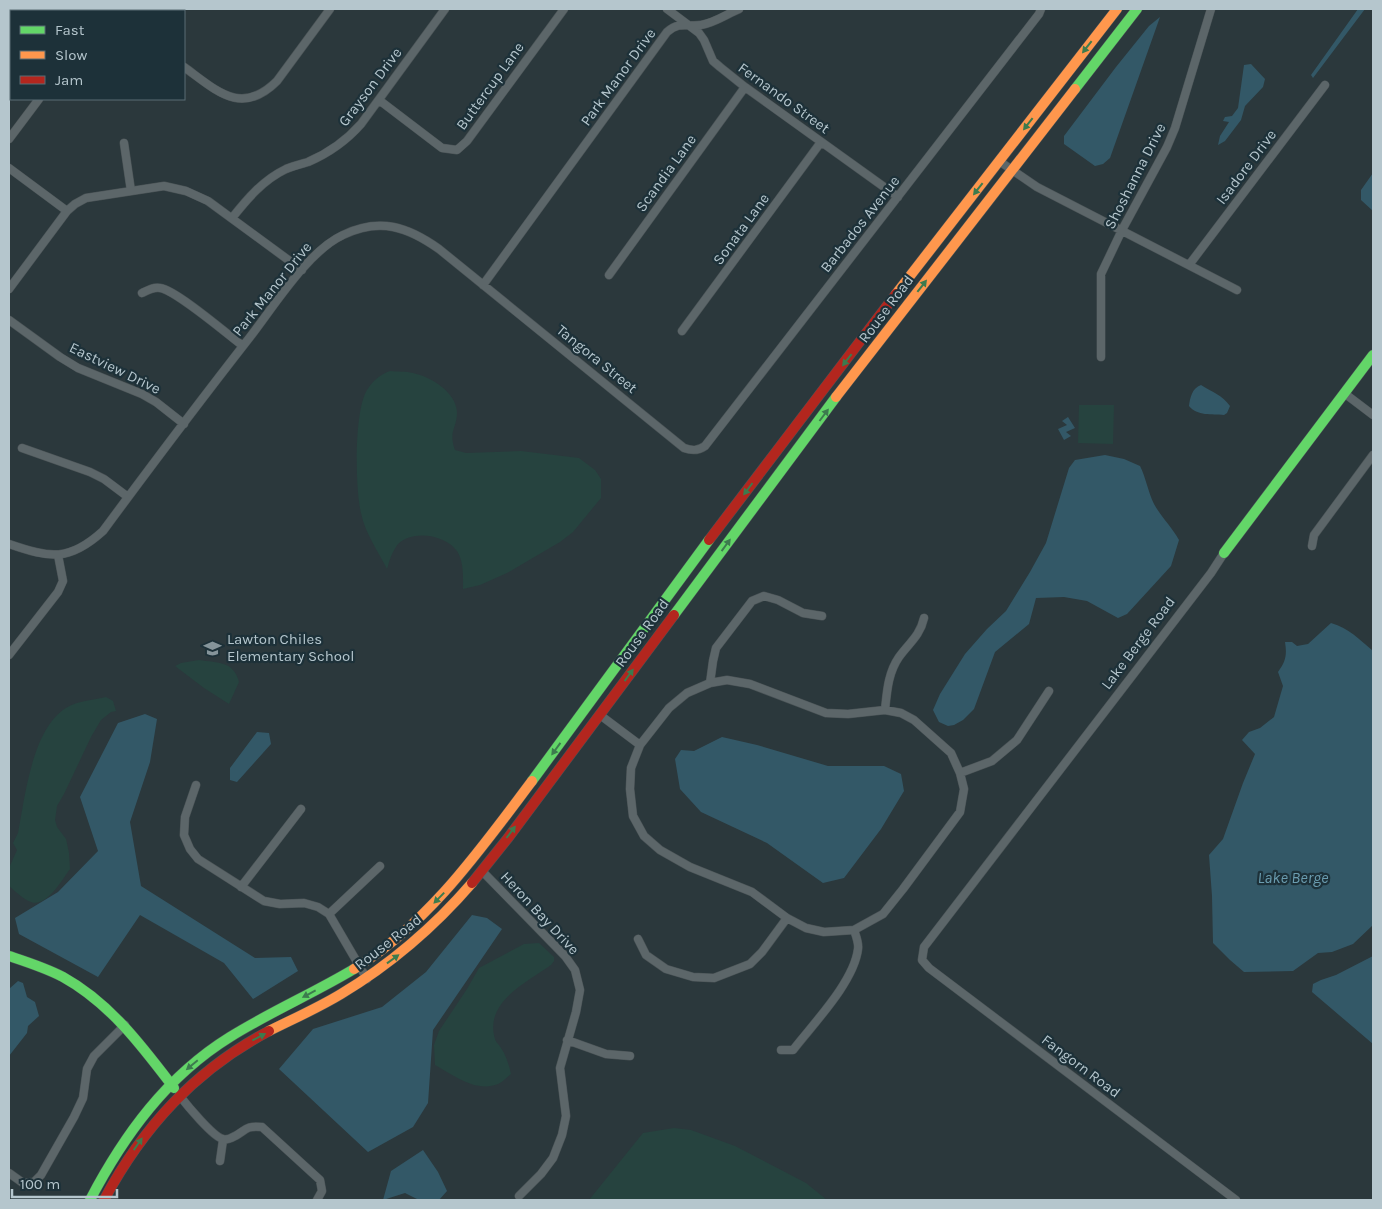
<svg xmlns="http://www.w3.org/2000/svg" width="1382" height="1209" viewBox="0 0 1382 1209" font-family="Karla,sans-serif">
	<style>
		.green { fill: #26433f }
		.water { fill: #335867 }
		.lines { fill: none; stroke-linecap: round; stroke-linejoin: round }
		.street-casing { stroke: #4a5356; stroke-width: 9 }
		.fast-casing { stroke: #4a5356; stroke-width: 11 }
		.slow-casing { stroke: #4a5356; stroke-width: 11 }
		.jam-casing { stroke: #4a5356; stroke-width: 11 }
		.street { stroke: #5c6669; stroke-width: 8 }
		.fast { stroke: #63d668; stroke-width: 10 }
		.slow { stroke: #ff974d; stroke-width: 10 }
		.jam { stroke: #b3261e; stroke-width: 10 }
		.oneway { fill: #3c7b4e }
		.labels { text-anchor: middle; stroke-width: 4.5; stroke-linejoin: round; paint-order: stroke }
		.street-label { font-size: 15px; fill: #b5c6cd; stroke: #1d3139 }
		.poi-label { font-size: 15px; fill: #b5c6cd; stroke: #1d3139; text-anchor: start }
		.water-label { font-size: 16px; font-style: italic; fill: #6b9db0; stroke: #1d3139 }
	</style>
	<rect width="100%" height="100%" fill="#2b383c"/>
	<path class="green" d="M390 371C397 372 406 371 413 373 431 377 456 392 457 412 457 429 448 430 455 450L466 453 521 451 579 458 595 470 601 479V498L573 532 560 542 507 573 480 585 463 589C463 577 464 562 457 551 446 535 413 529 398 544 392 552 390 559 387 569 378 551 365 533 361 513 355 488 354 411 367 390 373 381 379 375 390 371Z
		M1079 405H1114L1113 444 1078 443Z
		M199 660C218 663 234 661 239 682L229 704 204 688 175 666 181 663Z
		M106 697 113 701 116 711 111 712 101 720 91 737 64 794 57 806 55 820 57 827 66 839 69 853 70 869C62 880 46 908 31 902 23 899 15 891 9 886V868L17 850 13 843 18 833C25 797 32 729 66 708 76 701 94 700 106 697Z
		M539 943 554 957V961L551 965C526 983 484 1002 495 1039 496 1043 499 1044 501 1048 506 1055 509 1065 511 1074 507 1077 503 1082 498 1084 476 1093 453 1075 435 1065L434 1045 439 1031 467 989 479 968 524 944Z
		M674 1128 691 1130 735 1146 806 1183 827 1200H589L643 1133Z"/>
	<path class="water" d="M1358 9H1365L1313 78 1311 75Z
		M1160 17 1110 158 1103 164 1095 166 1064 144V136L1116 67 1149 26Z
		M1251 64 1265 79 1263 87 1245 106 1241 120 1225 141 1218 145 1220 136 1229 122 1223 121 1225 117 1232 116 1238 108 1244 65Z
		M1373 173V211L1361 200V190Z
		M1201 385C1212 392 1222 395 1230 406L1227 413 1224 415C1212 414 1197 416 1189 406 1190 398 1192 388 1201 385Z
		M1068 417 1075 428 1066 432 1071 436 1064 440 1058 429 1067 425 1062 421Z
		M1105 455 1124 459 1140 466C1146 478 1148 492 1154 504 1161 517 1172 527 1179 540L1171 566 1127 614 1118 618 1087 601 1064 597 1036 598 1029 624 995 652 974 709 963 720 954 725 948 726 939 722 933 710 940 694 965 654 987 629 1006 611 1030 572 1046 543 1069 468 1075 460Z
		M1331 623C1349 628 1360 640 1373 651V925L1353 944 1332 952 1318 953 1293 971 1244 972 1230 960 1213 943 1212 896 1209 855 1223 839 1243 783 1255 754 1242 740 1249 732 1260 728 1274 717 1283 686 1278 672C1286 661 1287 655 1285 642H1292L1297 646 1308 644Z
		M145 714 157 719 150 762 130 822 141 886 255 958 291 957 298 971 253 999 224 963 140 915 98 977 19 934 15 918 58 892 98 851 80 797 118 723Z
		M257 732 269 733 271 744 237 782 230 780V768Z
		M722 737 757 745 828 766H884L901 774 904 791 881 829 844 878 823 883 767 843 701 812 680 789 675 759 681 750 694 751Z
		M472 915 487 918 502 929 433 1030 428 1103 413 1127 368 1152 279 1069 313 1029 382 1007 426 972Z
		M1373 956V1044L1312 992 1313 984 1321 980 1336 975Z
		M18 981 23 983 27 997 35 1002 39 1016 28 1026 27 1033 9 1056V989Z
		M423 1150 438 1172 447 1191 439 1200H419L405 1193 383 1200 391 1171Z"/>
	<g class="lines">
		<defs>
			<path id="street" d="M667 9 699 33 704 40 713 61 720 67 745 87 898 197
				M105 11 106 9
				M184 67C216 90 241 117 277 81L330 9
				M379 100 442 148 457 150 467 141 564 9
				M9 139 39 99
				M124 143 131 191
				M999 161 1037 187 1237 290
				M9 168 67 211
				M232 218C247 199 263 180 286 169 293 166 301 164 308 162 329 153 346 141 361 124L445 9
				M1189 265 1325 85
				M609 275 745 87
				M483 285 667 32C680 21 686 27 701 25 714 23 727 14 739 9
				M9 289 67 211 75 204 86 198 164 186 186 191 208 201 302 270
				M142 293C148 290 153 287 160 288 176 290 227 334 243 346
				M9 320 60 357 78 368 142 394 156 402 184 424
				M682 331 821 142
				M1101 357V274L1122 230 1167 147 1175 128 1211 9
				M1344 393 1373 415
				M22 448 90 472 104 479 128 497
				M9 544C50 558 69 562 103 531 151 466 200 401 250 337 274 306 308 251 343 235 380 217 408 227 439 249L684 448C692 451 698 451 705 446L1039 14 1041 9
				M1312 546 1314 535 1373 455
				M1224 553 1211 573 924 947 922 960 929 968 1236 1200
				M9 655 58 592 63 581 58 555
				M727 680 750 684 826 713 848 714 885 710 901 713 914 720 951 753 960 773 964 789 960 812 903 889 883 914 854 930 824 932 806 928 787 918 752 892 690 867 660 850 644 836 633 816 630 789 631 768 640 745 669 708 687 693 710 683Z
				M710 683 713 661 716 648 752 601 764 596 778 600 803 613 822 616
				M885 710C887 691 888 673 899 657 909 643 920 636 924 618
				M600 715 640 745
				M960 773 992 761 1017 740 1049 691
				M196 785 185 817 184 835 190 849 198 859 264 901 280 904 304 903 318 907 329 914 367 979
				M482 871 565 956 575 970 580 990 576 1012 560 1068 566 1116 562 1135 553 1158 541 1174 519 1196
				M241 887 301 809
				M329 914 380 866
				M638 939 646 955 666 969 693 977 714 978 750 964 762 952 787 918
				M567 1040 606 1054 630 1056
				M781 1050H793C813 1024 854 982 858 949 859 943 856 936 854 930
				M179 1095C186 1104 213 1137 223 1139 224 1140 229 1139 231 1138 246 1132 243 1125 262 1127L320 1180 322 1191 317 1200
				M220 1161 223 1140
				M9 1173 23 1183 34 1182 41 1175 74 1117 83 1098 87 1069 94 1056 125 1025"/>
			<path id="fast" d="M1075 89 1137 9
				M1224 553 1373 355
				M674 615 836 397
				M532 781 709 540
				M9 956C27 962 46 968 63 977 110 1003 142 1046 174 1088
				M90 1200C124 1135 167 1076 230 1037 270 1012 314 993 354 969"/>
			<path id="slow" d="M896 294 1117 9
				M836 397 1075 89
				M354 969C429 923 480 850 532 781
				M269 1031C293 1019 318 1008 341 994 391 964 434 927 472 883"/>
			<path id="jam" d="M709 540 896 294
				M472 883 508 838 674 615
				M104 1200C143 1127 195 1070 269 1031"/>
		</defs>
		<use href="#street" class="street-casing"/>
		<use href="#fast" class="fast-casing"/>
		<use href="#slow" class="slow-casing"/>
		<use href="#jam" class="jam-casing"/>
		<use href="#street" class="street"/>
		<use href="#fast" class="fast"/>
		<use href="#slow" class="slow"/>
		<use href="#jam" class="jam"/>
	</g>
	<defs><path id="oneway-solid" d="M-6-.8H1V-3.2L6.5 0L1 3.2V.8H-6Z" transform="scale(1.25)"/></defs>
	<g class="oneway">
		<use href="#oneway-solid" transform="translate(1087 47) rotate(128)"/>
		<use href="#oneway-solid" transform="translate(1028 124) rotate(128)"/>
		<use href="#oneway-solid" transform="translate(978 189) rotate(128)"/>
		<use href="#oneway-solid" transform="translate(922 286) rotate(-52)"/>
		<use href="#oneway-solid" transform="translate(847 360) rotate(128)"/>
		<use href="#oneway-solid" transform="translate(824 415) rotate(-53)"/>
		<use href="#oneway-solid" transform="translate(748 489) rotate(127)"/>
		<use href="#oneway-solid" transform="translate(726 545) rotate(-54)"/>
		<use href="#oneway-solid" transform="translate(629 675) rotate(-54)"/>
		<use href="#oneway-solid" transform="translate(556 749) rotate(126)"/>
		<use href="#oneway-solid" transform="translate(511 832) rotate(-53)"/>
		<use href="#oneway-solid" transform="translate(439 898) rotate(134)"/>
		<use href="#oneway-solid" transform="translate(393 959) rotate(-36)"/>
		<use href="#oneway-solid" transform="translate(309 994) rotate(152)"/>
		<use href="#oneway-solid" transform="translate(259 1037) rotate(-27)"/>
		<use href="#oneway-solid" transform="translate(192 1065) rotate(140)"/>
		<use href="#oneway-solid" transform="translate(138 1144) rotate(-55)"/>
	</g>
	<defs>
		<symbol id="school-bare" viewBox="-9 -9 18 18"><path d="M0-5L7-2L0 1L-7-2ZM-4 1L0 2.5L4 1V4Q0 6-4 4Z" fill="#85949a" stroke="#1d3139" stroke-width="2.5" paint-order="stroke"/></symbol>
	</defs>
	<g fill-rule="evenodd">
		<use href="#school-bare" x="200" y="636" width="25" height="25"/>
	</g>
	<g class="labels">
		<g class="street-label">
			<text transform="translate(618 77) rotate(-54)" y="5">Park Manor Drive</text>
			<text transform="translate(490 86) rotate(-54)" y="5">Buttercup Lane</text>
			<text transform="translate(370 87) rotate(-53)" y="5">Grayson Drive</text>
			<text transform="translate(784 98) rotate(36)" y="5">Fernando Street</text>
			<text transform="translate(1246 167) rotate(-53)" y="5">Isadore Drive</text>
			<text transform="translate(666 173) rotate(-54)" y="5">Scandia Lane</text>
			<text transform="translate(1135 176) rotate(-63)" y="5">Shoshanna Drive</text>
			<text transform="translate(860 224) rotate(-52)" y="5">Barbados Avenue</text>
			<text transform="translate(741 229) rotate(-54)" y="5">Sonata Lane</text>
			<text transform="translate(272 289) rotate(-51)" y="5">Park Manor Drive</text>
			<text transform="translate(886 309) rotate(-53)" y="5">Rouse Road</text>
			<text transform="translate(597 359) rotate(39)" y="5">Tangora Street</text>
			<text transform="translate(115 368) rotate(26)" y="5">Eastview Drive</text>
			<text transform="translate(642 633) rotate(-54)" y="5">Rouse Road</text>
			<text transform="translate(1138 643) rotate(-53)" y="5">Lake Berge Road</text>
			<text transform="translate(540 913) rotate(47)" y="5">Heron Bay Drive</text>
			<text transform="translate(388 942) rotate(-38)" y="5">Rouse Road</text>
			<text transform="translate(1081 1066) rotate(37)" y="5">Fangorn Road</text>
		</g>
		<g class="poi-label">
			<text x="227" y="644">Lawton Chiles<tspan x="227" dy="17">Elementary School</tspan></text>
		</g>
		<g class="water-label">
			<text x="1293" y="883">Lake Berge</text>
		</g>
	</g>
	<rect width="1382" height="1209" fill="none" stroke="#b5c6cd" stroke-width="20"/>
	<rect x="10" y="10" width="175" height="90" fill="#1d3139" stroke="#5a6d74"/>
	<rect x="20" y="26" width="25" height="8" fill="#63d668" stroke="#5a6d74"/>
	<text x="55" y="35" font-size="15" fill="#b5c6cd">Fast</text>
	<rect x="20" y="51" width="25" height="8" fill="#ff974d" stroke="#5a6d74"/>
	<text x="55" y="60" font-size="15" fill="#b5c6cd">Slow</text>
	<rect x="20" y="76" width="25" height="8" fill="#b3261e" stroke="#5a6d74"/>
	<text x="55" y="85" font-size="15" fill="#b5c6cd">Jam</text>
	<path d="M12 1189v8h105v-8" fill="none" stroke="#b5c6cd" stroke-width="2.5"/>
	<text x="20" y="1189" font-size="15" fill="#b5c6cd" stroke="#1d3139" stroke-width="4" paint-order="stroke">100 m</text>
</svg>
